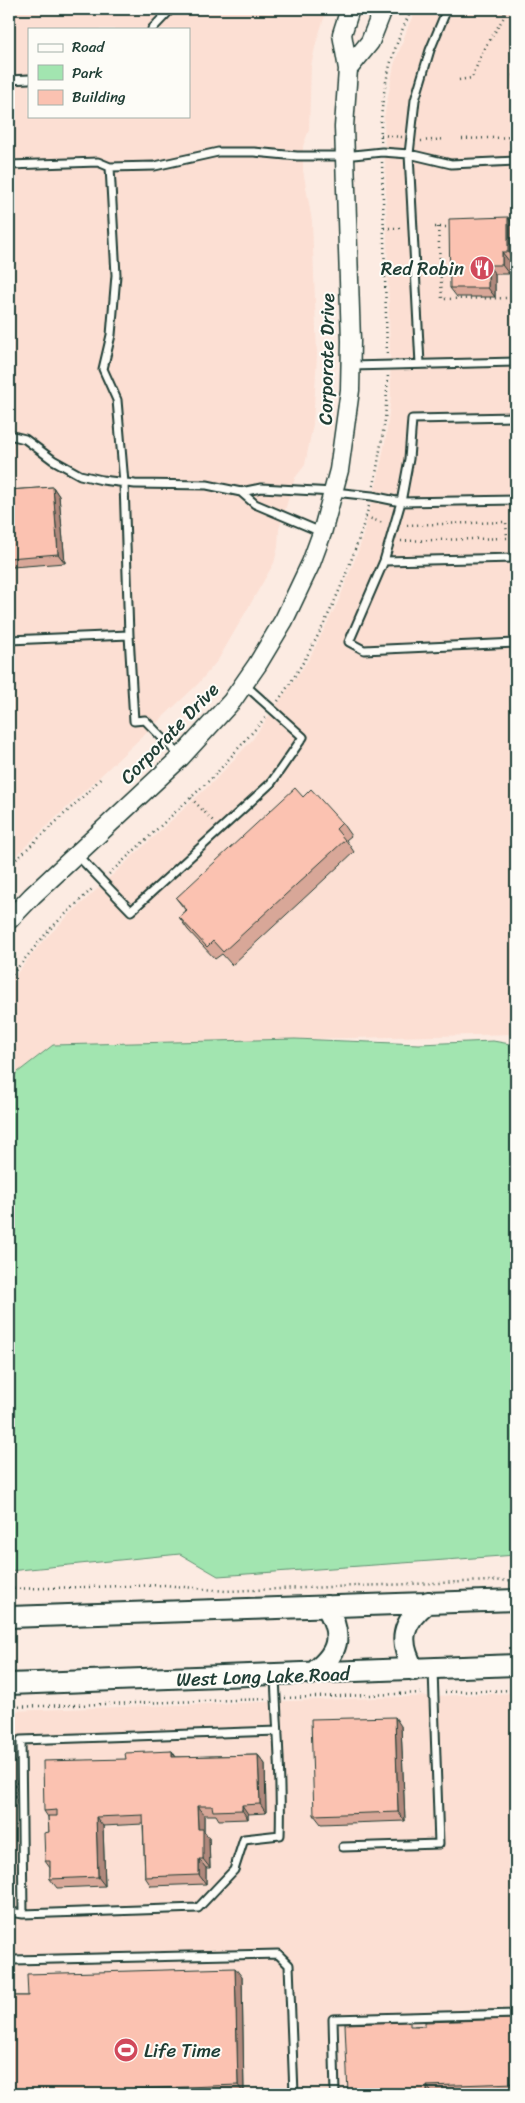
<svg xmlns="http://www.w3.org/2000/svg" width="525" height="2103" viewBox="0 0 525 2103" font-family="Sriracha,sans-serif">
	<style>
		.built { fill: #fcdfd3; fill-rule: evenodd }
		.green { fill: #a2e5b0; stroke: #609172 }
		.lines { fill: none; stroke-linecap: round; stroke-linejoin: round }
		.service-casing { stroke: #1f3d34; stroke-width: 11 }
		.tertiary-casing { stroke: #1f3d34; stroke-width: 21 }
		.secondary-casing { stroke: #1f3d34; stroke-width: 24 }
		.path { stroke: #1f3d34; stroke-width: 2.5; stroke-dasharray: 1 4; stroke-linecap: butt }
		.service { stroke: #fdfcf7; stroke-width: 7 }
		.tertiary { stroke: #fdfcf7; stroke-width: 18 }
		.secondary { stroke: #fdfcf7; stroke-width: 20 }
		.wall { fill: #d8a798; stroke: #1f3d34 }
		.shaded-wall { fill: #b0887c; stroke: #1f3d34 }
		.building { fill: #fbc2b1; stroke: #1f3d34 }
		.labels { text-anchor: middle; stroke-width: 4; stroke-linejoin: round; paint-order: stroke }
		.poi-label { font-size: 19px; fill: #1f3d34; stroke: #fdfcf7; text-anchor: end }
		.street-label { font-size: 19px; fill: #1f3d34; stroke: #fdfcf7 }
	</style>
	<rect width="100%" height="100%" fill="#fcebe2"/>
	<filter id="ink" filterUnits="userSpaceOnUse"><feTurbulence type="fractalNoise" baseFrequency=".02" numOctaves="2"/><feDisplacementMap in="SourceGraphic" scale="10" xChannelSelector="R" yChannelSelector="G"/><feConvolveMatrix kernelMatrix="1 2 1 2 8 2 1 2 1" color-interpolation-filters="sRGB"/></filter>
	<g filter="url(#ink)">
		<path class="built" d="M9 9H327L316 43 311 66 309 130 303 146V170L312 221 317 355 313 424 305 465 295 478 279 529 278 547 274 563 218 660 198 684 9 862ZM29 29H189V116H29Z
			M417 9H516V1034L54 1045 17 1073 9 1062V983L42 942 66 918 215 780 252 740 309 659 339 600 360 546 378 478 386 437 391 396 384 117 394 65 409 24Z
			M516 1693V2094H9V1711Z"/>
		<path class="green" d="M295 1039 419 1044 493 1041 516 1045V1555L218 1576 180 1554 9 1571V1079L53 1045Z"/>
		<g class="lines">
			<defs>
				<path id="service" d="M152 29 171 9
					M9 80 29 79
					M9 165 98 162 110 167
					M420 364 409 154 415 100 430 50 447 9
					M351 366 516 362
					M9 435 25 439 53 460 80 475 102 480 135 484 207 485 241 492 261 488 334 492 372 496 401 502 409 459 412 419 516 417
					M241 492 255 504 321 532
					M516 500 401 502 384 561 516 558
					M384 561 349 642 364 650 516 643
					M129 635 124 483 117 400 103 369 111 335 116 275 110 167 155 166 218 152H254L297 156H344L382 152 409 154 451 164 516 161
					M9 640 129 635 134 721 145 720 180 756
					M77 855 131 911 271 783 303 737 244 684
					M275 1676C277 1729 282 1782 280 1835L244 1839 234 1870 198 1908 23 1914 21 1740 278 1731
					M343 1847 439 1844 433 1670
					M9 1912 23 1914
					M9 1961 13 1960 278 1954 289 1965 294 2094
					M335 2094 333 2019 516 2014"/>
				<path id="tertiary" d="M348 69 370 42 383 9
					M9 920 32 896 181 757 232 701 257 665 284 620 311 563 322 533 339 470 350 390 351 341 344 127 348 69 342 34 350 9"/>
				<path id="secondary" d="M9 1617 516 1600
					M414 1670C398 1641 401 1623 428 1602
					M311 1674C339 1654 344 1636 326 1606
					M9 1684 516 1665"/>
			</defs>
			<use href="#service" class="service-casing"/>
			<use href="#tertiary" class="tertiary-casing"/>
			<use href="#secondary" class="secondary-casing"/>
			<path class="path" d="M459 80 472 78 482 53 504 17 505 9
				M381 135 402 137
				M462 139 516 137
				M421 141 445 139
				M381 142C379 96 391 50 412 9
				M382 162 387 354
				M515 225 516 253
				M435 227H452
				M438 227 442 299 511 298 516 290
				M384 228H402
				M374 486 385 420 388 375
				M366 517 383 523
				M401 541 507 538 506 522 406 525
				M278 701C320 642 349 575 369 506
				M191 798 214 822
				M9 866 89 791 100 779
				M109 874 214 776 265 718
				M9 978 49 930 93 888
				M9 1589 165 1585 225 1591 516 1580
				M445 1692 516 1690
				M285 1698 424 1693
				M9 1707 267 1699"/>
			<use href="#service" class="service"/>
			<use href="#tertiary" class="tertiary"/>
			<use href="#secondary" class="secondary"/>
		</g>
		<path class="wall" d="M508 217 514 226V261H509V274H495V297H457L450 288Z
			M53 487 59 496 65 563 12 567 9 571V490Z
			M303 797 342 823 351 836 346 840 354 852 232 965 222 954 215 959 188 930 179 917 186 911 176 898Z
			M401 1726 405 1821 321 1824 314 1815Z
			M172 1751 176 1757 258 1755 265 1764 266 1813 248 1814V1819L219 1820 216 1815H204V1831L209 1838 210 1868H206V1884L151 1886 145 1877 143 1824 103 1826 105 1886 57 1888 50 1879V1868L45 1861 49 1832 48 1817 44 1811 126 1759Z
			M242 1977 244 2094H9V1996H28Z
			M516 2019V2094H348L414 2026Z"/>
		<path class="shaded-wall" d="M508 217 514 226V261L508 252Z
			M502 252 509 261V274L502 265Z
			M488 265 495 274V297L488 288Z
			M53 487 59 496 65 563 58 554Z
			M9 562 12 567 9 571Z
			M395 1717 401 1726 405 1821 398 1812Z
			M172 1751 178 1761 172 1757Z
			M258 1755 265 1764 266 1813 260 1804Z
			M242 1805 248 1814V1819L242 1810Z
			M197 1806 204 1815V1831L209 1838 210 1868 203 1859 198 1829Z
			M96 1817 103 1826 105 1886 98 1877Z
			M199 1859 206 1868V1884L199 1875Z
			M235 1968 242 1977 244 2094 238 2085Z
			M427 2086 433 2094H427Z
			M134 2089 137 2094H132L131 2092Z"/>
		<path class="building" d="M512 9H516V108H515Z
			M508 217V252H502V265H488V288H450L449 219Z
			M53 487 58 554 9 558V490Z
			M295 788 303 797 311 789 342 823 336 829 345 840 223 952 213 941 207 947 179 917 187 910 176 898Z
			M395 1717 398 1812 314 1815 311 1719Z
			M172 1751V1757L258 1755 260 1804 242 1805V1810L213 1811 212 1806H197L198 1829H203V1859H199V1875L145 1877 143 1815 96 1817 98 1877 50 1879V1861H45L44 1833 49 1832 48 1816H57V1810L44 1811 43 1761 126 1759 125 1753Z
			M235 1968 238 2085 134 2089 131 2092 105 2093 103 2094H49L46 2091 9 2092V1996H28L27 1974Z
			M516 2019V2083L427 2086V2094H348L345 2024 410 2022V2026H425V2022Z"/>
	</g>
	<defs>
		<symbol id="restaurant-disc" viewBox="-11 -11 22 22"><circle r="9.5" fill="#d1495b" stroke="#fdfcf7"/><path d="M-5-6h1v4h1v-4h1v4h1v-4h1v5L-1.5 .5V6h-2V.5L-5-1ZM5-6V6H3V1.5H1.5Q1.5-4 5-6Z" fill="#fff"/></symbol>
		<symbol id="stadium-disc" viewBox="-11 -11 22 22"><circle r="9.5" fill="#d1495b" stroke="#fdfcf7"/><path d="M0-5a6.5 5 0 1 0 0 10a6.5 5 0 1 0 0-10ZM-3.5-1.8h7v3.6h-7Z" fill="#fff"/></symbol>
	</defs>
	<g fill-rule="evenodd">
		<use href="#restaurant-disc" x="468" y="254" width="28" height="28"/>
		<use href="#stadium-disc" x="112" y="2036" width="28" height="28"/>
	</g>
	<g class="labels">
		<g class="poi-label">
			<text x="464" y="275">Red Robin</text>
			<text x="144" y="2057" text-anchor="start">Life Time</text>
		</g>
		<g class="street-label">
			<text transform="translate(326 359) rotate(-89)" y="7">Corporate Drive</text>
			<text transform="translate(169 733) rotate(-46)" y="7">Corporate Drive</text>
			<text transform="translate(263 1676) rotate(-2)" y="7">West Long Lake Road</text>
		</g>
	</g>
	<rect width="525" height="2103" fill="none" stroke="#fdfcf7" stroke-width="30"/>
	<rect x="15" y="15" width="495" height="2073" fill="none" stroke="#1f3d34" stroke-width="2" filter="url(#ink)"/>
	<rect x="28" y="28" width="162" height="90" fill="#fdfcf7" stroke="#a4b0a9"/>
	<rect x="38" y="44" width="25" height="8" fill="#fdfcf7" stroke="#a4b0a9"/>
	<text x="72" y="52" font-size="15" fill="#1f3d34">Road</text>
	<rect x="38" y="65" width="25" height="15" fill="#a2e5b0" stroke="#a4b0a9"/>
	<text x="72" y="78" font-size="15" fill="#1f3d34">Park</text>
	<rect x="38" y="90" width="25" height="15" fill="#fbc2b1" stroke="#a4b0a9"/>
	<text x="72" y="102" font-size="15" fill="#1f3d34">Building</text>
</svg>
